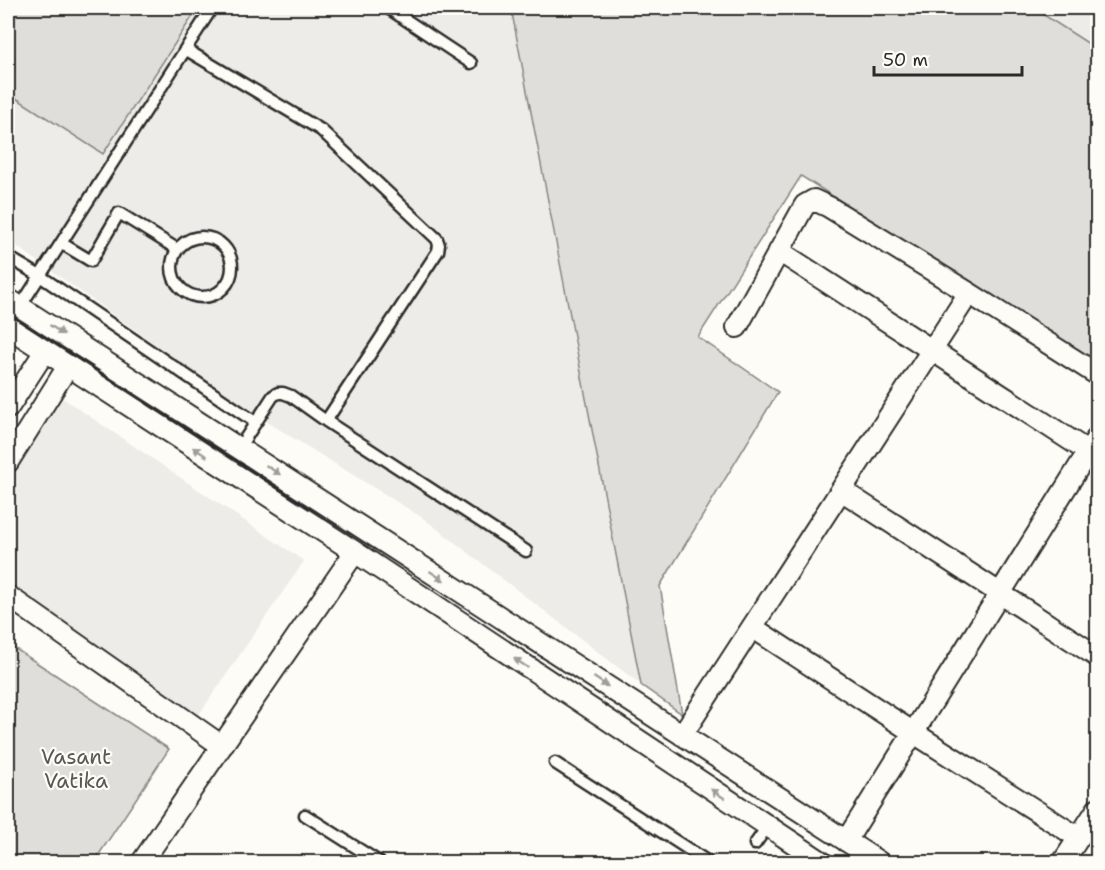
<svg xmlns="http://www.w3.org/2000/svg" width="1105" height="870" viewBox="0 0 1105 870" font-family="'Shantell Sans',sans-serif">
	<style>
		.built { fill: #edece8 }
		.green { fill: #dfdeda; stroke: #858482; stroke-width: 1.5 }
		.lines { fill: none; stroke-linecap: round; stroke-linejoin: round }
		.lane-casing { stroke: #2b2b2b; stroke-width: 15 }
		.street-casing { stroke: #2b2b2b; stroke-width: 24 }
		.lane { stroke: #fdfcf7; stroke-width: 10 }
		.street { stroke: #fdfcf7; stroke-width: 20 }
		.oneway { fill: #9e9e9b }
		.labels { text-anchor: middle; stroke-width: 4.5; stroke-linejoin: round; paint-order: stroke }
		.park-label { font-size: 21px; fill: #585857; stroke: #fdfcf7 }
	</style>
	<rect width="100%" height="100%" fill="#fdfcf7"/>
	<filter id="ink" filterUnits="userSpaceOnUse"><feTurbulence type="fractalNoise" baseFrequency=".0167" numOctaves="2"/><feDisplacementMap in="SourceGraphic" scale="12" xChannelSelector="R" yChannelSelector="G"/><feConvolveMatrix kernelMatrix="1 2 1 2 8 2 1 2 1" color-interpolation-filters="sRGB"/></filter>
	<g filter="url(#ink)">
		<path class="built" d="M8 8H510L640 684 423 518 246 409 8 240Z
			M1033 8H1097V49Z
			M58 395 304 561 198 716 8 587V469Z"/>
		<path class="green" d="M8 8H198L103 154 8 93Z
			M511 8H1033L1097 49V362L801 176 698 337 778 392 660 586 682 714 641 685Z
			M8 644 169 749 94 862H8Z"/>
		<g class="lines">
			<defs>
				<path id="lane" d="M388 8 471 63
					M185 49 321 130 437 239 439 245 438 251 326 421
					M172 267a30 30 0 1 1 60 0a30 30 0 1 1-60 0Z
					M61 243 91 261 119 213 177 249
					M8 257 40 276 255 422
					M20 307 212 8
					M239 448 273 396 278 393H283L291 396 326 421 526 551
					M555 763 708 862
					M305 815 379 862
					M755 844 767 827"/>
				<path id="street" d="M779 251 1098 458
					M8 299 879 862
					M8 327 355 552 822 862
					M737 327 802 210 805 205 814 200 829 207 969 293 1098 375
					M8 408 45 351
					M8 462 68 366
					M841 490 1098 657
					M8 596 222 746
					M752 627 914 733 1079 838
					M682 735 969 293
					M846 841 1098 436
					M142 862 355 552
					M1063 862 1098 808"/>
			</defs>
			<use href="#lane" class="lane-casing"/>
			<use href="#street" class="street-casing"/>
			<use href="#lane" class="lane"/>
			<use href="#street" class="street"/>
		</g>
		<defs><path id="oneway-solid" d="M-6-.8H1V-3.2L6.5 0L1 3.2V.8H-6Z" transform="scale(1.5)"/></defs>
		<g class="oneway">
			<use href="#oneway-solid" transform="translate(57 330) rotate(33)"/>
			<use href="#oneway-solid" transform="translate(200 452) rotate(-147)"/>
			<use href="#oneway-solid" transform="translate(273 470) rotate(33)"/>
			<use href="#oneway-solid" transform="translate(437 576) rotate(33)"/>
			<use href="#oneway-solid" transform="translate(521 663) rotate(-146)"/>
			<use href="#oneway-solid" transform="translate(601 682) rotate(33)"/>
			<use href="#oneway-solid" transform="translate(718 794) rotate(-146)"/>
		</g>
	</g>
	<g class="labels">
		<g class="park-label">
			<text x="76" y="764">Vasant<tspan x="76" dy="24">Vatika</tspan></text>
		</g>
	</g>
	<rect width="1105" height="870" fill="none" stroke="#fdfcf7" stroke-width="30"/>
	<rect x="15" y="15" width="1075" height="840" fill="none" stroke="#2b2b2b" stroke-width="2" filter="url(#ink)"/>
	<path d="M874 66v9h148v-9" fill="none" stroke="#2b2b2b" stroke-width="3"/>
	<text x="883" y="66" font-size="18" fill="#2b2b2b" stroke="#fdfcf7" stroke-width="4.5" paint-order="stroke">50 m</text>
</svg>
